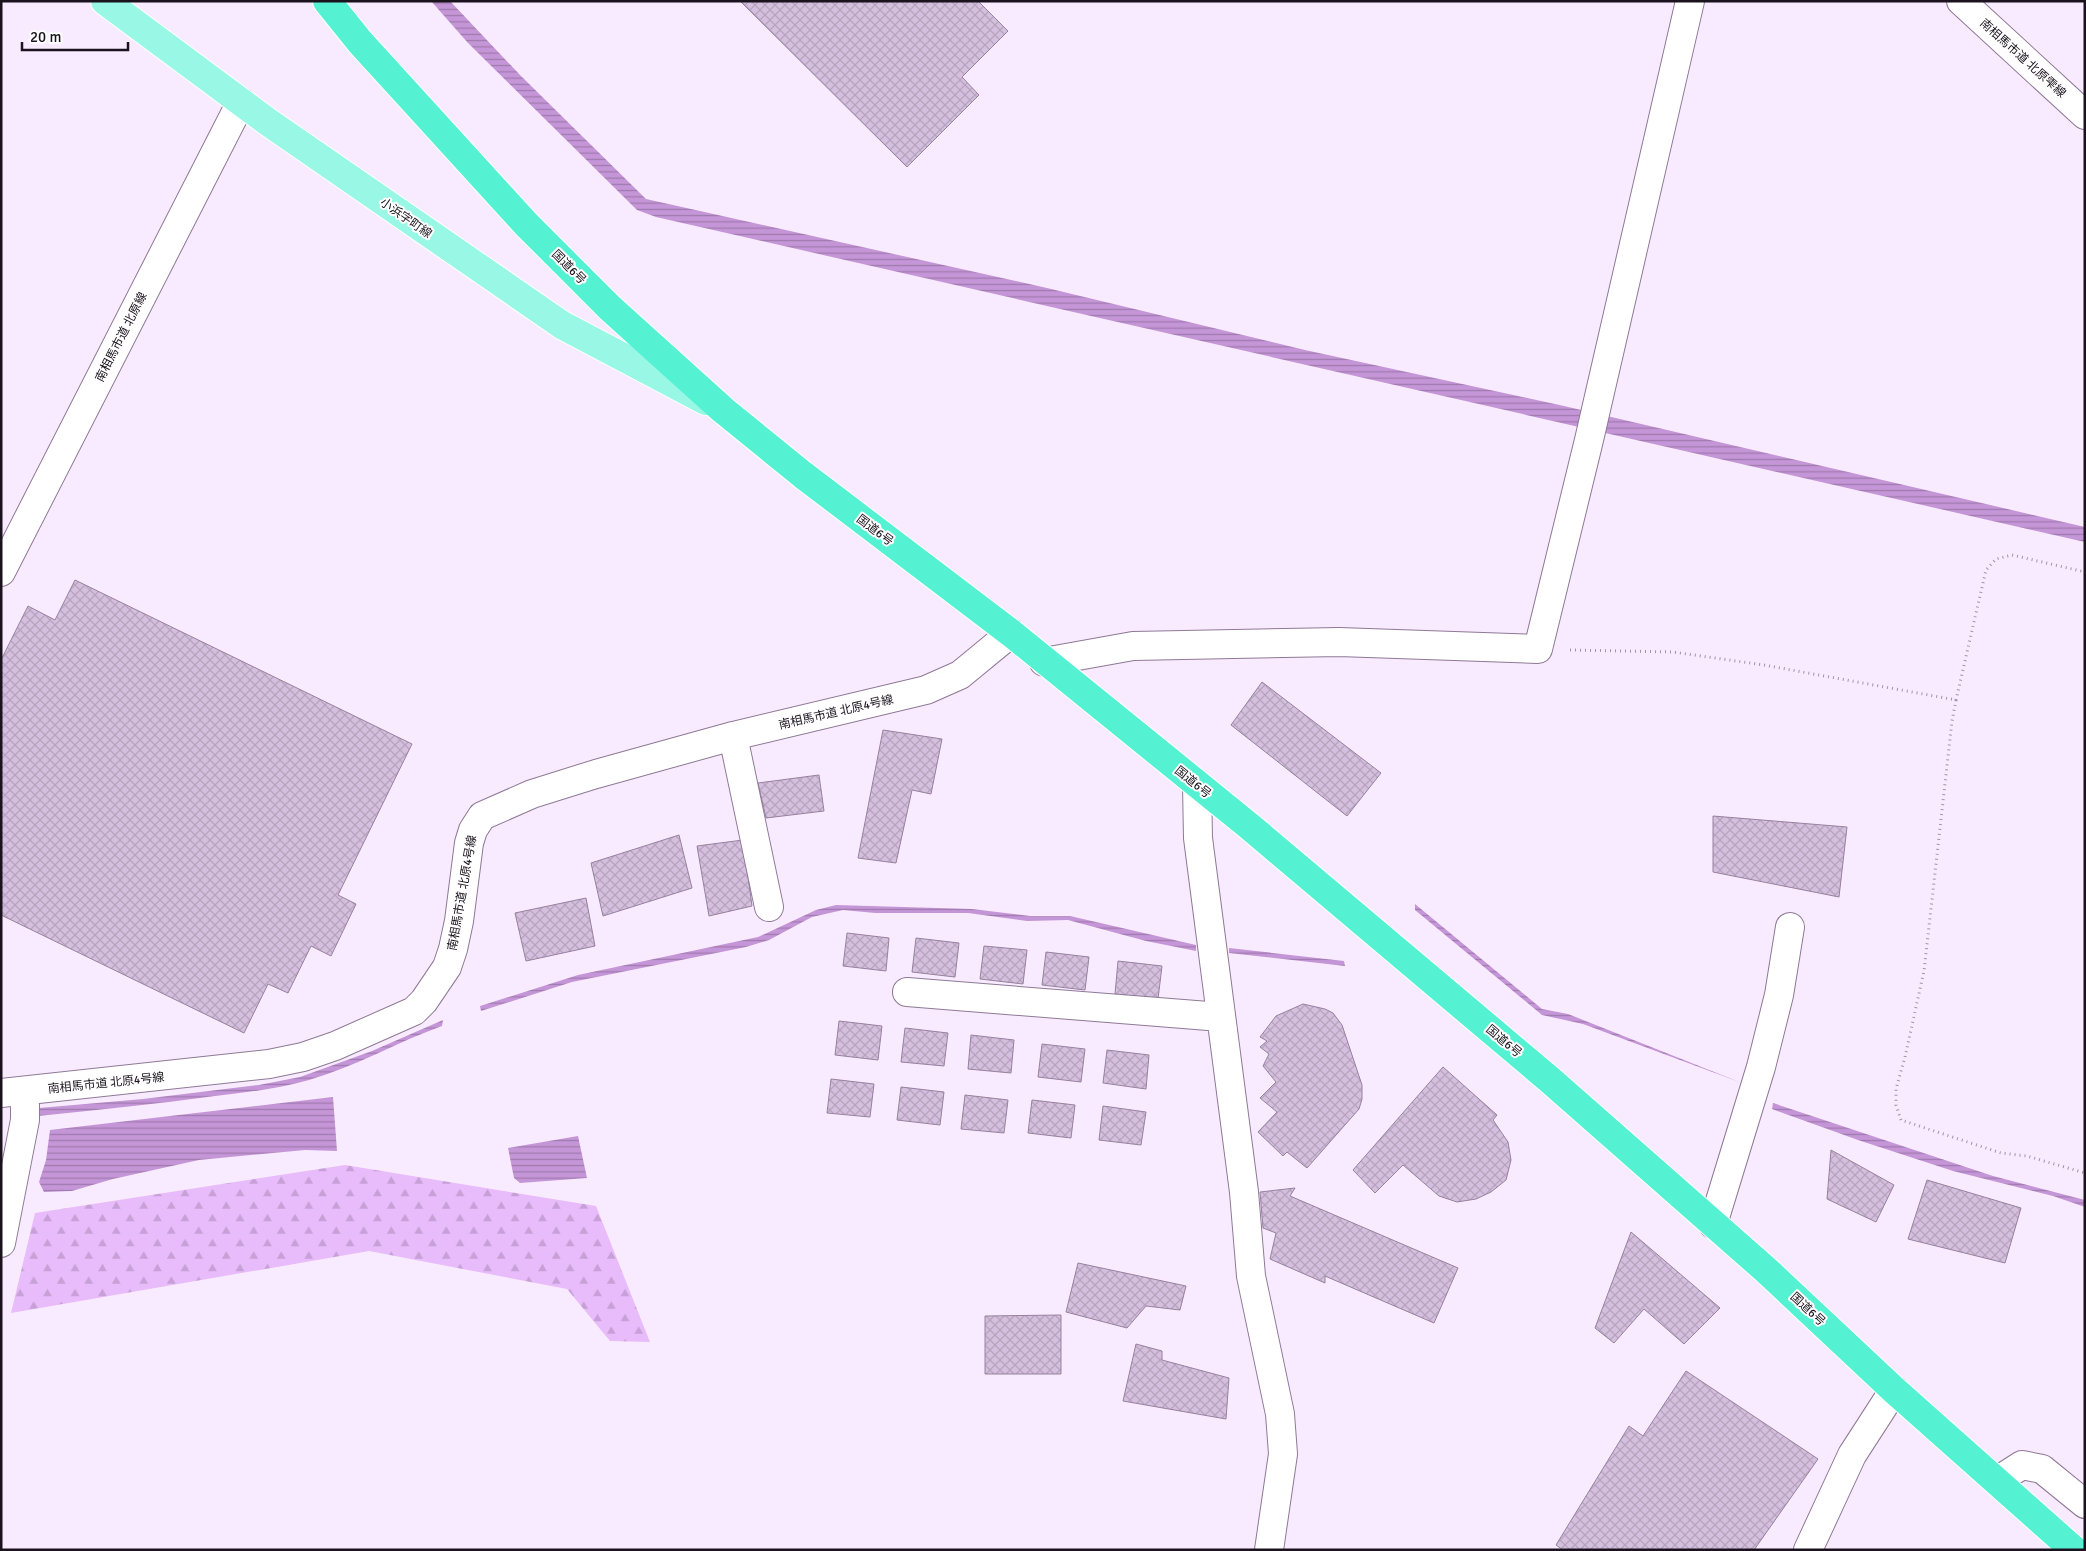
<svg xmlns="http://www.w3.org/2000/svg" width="2086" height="1551" viewBox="0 0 2086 1551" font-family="Signika,'Noto Sans JP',sans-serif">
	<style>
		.forest { fill: url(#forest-firs) }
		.water { fill: url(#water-rules) }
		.building { fill: url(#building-cross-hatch); stroke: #96819e }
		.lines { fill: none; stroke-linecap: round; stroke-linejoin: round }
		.minor-casing { stroke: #8e7996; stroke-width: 30 }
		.major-casing { stroke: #fff; stroke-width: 30 }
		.highway-casing { stroke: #fff; stroke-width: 30 }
		.path { stroke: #a095a5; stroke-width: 3; stroke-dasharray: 1 4; stroke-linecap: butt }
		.minor { stroke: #fff; stroke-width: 28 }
		.major { stroke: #98f7e5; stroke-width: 28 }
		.highway { stroke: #54f2d3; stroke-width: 28 }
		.labels { text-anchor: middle; stroke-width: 4; stroke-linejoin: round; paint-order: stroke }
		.street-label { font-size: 12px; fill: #1a131d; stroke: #fefefe }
	</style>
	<defs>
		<pattern id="forest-firs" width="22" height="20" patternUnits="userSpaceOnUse" patternTransform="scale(1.25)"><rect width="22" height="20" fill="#e8bbfa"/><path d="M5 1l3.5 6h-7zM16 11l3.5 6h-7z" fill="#c6a0d6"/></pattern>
		<pattern id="water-rules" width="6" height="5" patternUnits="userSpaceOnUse" patternTransform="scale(1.25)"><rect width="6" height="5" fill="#c596d7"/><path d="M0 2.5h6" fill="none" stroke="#9f79ae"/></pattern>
		<pattern id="building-cross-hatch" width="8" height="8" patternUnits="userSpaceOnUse" patternTransform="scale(1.25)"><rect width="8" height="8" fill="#d5bfde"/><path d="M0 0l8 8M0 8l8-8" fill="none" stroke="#b6a3be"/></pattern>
	</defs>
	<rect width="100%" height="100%" fill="#f9ebff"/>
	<path class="forest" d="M345 1165 596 1206 650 1342 610 1341 567 1289 369 1251 11 1313 35 1213Z"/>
	<path class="water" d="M431 1H450L521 76 646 199 1047 288 1305 350 1564 406 2085 527V542L656 217 637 210 468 43Z
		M1415 904 1542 1009 1568 1014 1742 1083 1583 1024 1542 1015 1415 910Z
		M836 905 972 909 1030 916H1070L1196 945V951L1146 941 1068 920 1027 921 968 913H875L843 910 812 917 769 940 746 947 572 982 481 1011 480 1006 578 975 758 937 816 910Z
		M1229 948 1344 961 1345 966 1229 953Z
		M443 1020 442 1026C397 1042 355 1067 309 1080 279 1089 247 1092 215 1096 156 1104 97 1110 38 1116L39 1108 143 1099 259 1085 300 1077 372 1051Z
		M333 1097 337 1151 305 1150 199 1160 113 1179 72 1191 44 1192 39 1182 46 1160 50 1130Z
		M1773 1103 1993 1176 2085 1200V1207L2053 1196 1953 1171 1858 1140 1772 1109Z
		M578 1136 587 1178 520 1183 514 1178 508 1148Z"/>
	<path class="building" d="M740 1H978L1008 31 962 77 979 95 907 167Z
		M75 580 412 744 338 895 356 904 331 956 311 946 288 993 268 984 244 1033 1 915V660L28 606 55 620Z
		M1262 682 1381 773 1347 816 1231 725Z
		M883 730 942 739 931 794 912 790 896 863 858 858Z
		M819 775 824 811 766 818 758 783Z
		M1713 816 1847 827 1839 897 1713 872Z
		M679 835 692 888 603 916 591 863Z
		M743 840 752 906 709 916 697 846Z
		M586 898 595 946 526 961 515 913Z
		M847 933 889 938 886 971 843 966Z
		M916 938 959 943 955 977 912 972Z
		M984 946 1027 950 1023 984 980 979Z
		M1046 952 1089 957 1085 990 1042 985Z
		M1118 961 1162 966 1158 999 1115 994Z
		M1303 1004 1325 1009 1333 1013 1342 1025 1362 1085V1099L1359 1109 1307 1168 1287 1152 1283 1156 1258 1132 1277 1112 1260 1098 1276 1082 1263 1066 1269 1054 1260 1047 1267 1041 1260 1037 1276 1016Z
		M839 1021 882 1026 878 1060 835 1055Z
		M905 1028 948 1033 944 1066 901 1062Z
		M971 1035 1014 1040 1011 1073 968 1069Z
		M1042 1044 1085 1049 1081 1082 1038 1077Z
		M1107 1050 1149 1055 1146 1089 1103 1083Z
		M1443 1067 1497 1115 1493 1120 1508 1142 1511 1160 1506 1180 1491 1192 1476 1199 1457 1202 1439 1196 1403 1165 1375 1193 1353 1170Z
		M831 1079 874 1084 870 1117 827 1113Z
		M901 1087 944 1092 940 1125 897 1120Z
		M965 1095 1008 1100 1004 1133 961 1129Z
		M1032 1100 1075 1105 1071 1138 1028 1133Z
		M1103 1106 1146 1112 1141 1145 1099 1140Z
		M1831 1150 1894 1185 1876 1222 1827 1199Z
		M1927 1180 2021 1208 2005 1263 1908 1239Z
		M1295 1188 1290 1196 1458 1268 1434 1323 1325 1276V1283L1270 1259 1276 1233 1263 1228 1260 1192Z
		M1631 1232 1720 1308 1684 1344 1644 1309 1614 1343 1595 1328Z
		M1078 1263 1186 1286 1180 1310 1146 1306 1127 1328 1066 1312Z
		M1061 1315V1374H985V1316Z
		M1136 1344 1162 1351V1360L1229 1378 1226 1419 1123 1401Z
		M1686 1371 1818 1459 1754 1550H1563L1556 1545 1629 1426 1643 1436Z"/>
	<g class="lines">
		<defs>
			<path id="minor" d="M1961 1 2085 115
				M1 572 241 102
				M1044 662 1133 646 1339 642 1538 649 1589 440 1690 1
				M733 736 769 907
				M1197 785 1198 838 1244 1192 1251 1276 1280 1414 1283 1454 1269 1550
				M907 992 1221 1017
				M1 1093 269 1064 303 1057 335 1046 414 1011 424 1001 447 967 453 949 459 921 469 843 473 830 482 816 532 794 596 774 733 736 926 690 960 675 1011 633
				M1713 1224 1761 1067 1779 995 1790 927
				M1 1243 25 1120V1091
				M1997 1481 2022 1465 2042 1469 2085 1504
				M1808 1550 1852 1455 1894 1390"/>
			<path id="major" d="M105 1 268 122 562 325 706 401"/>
			<path id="highway" d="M327 1 360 42 526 224 610 308 723 410 803 475 1011 633 1249 826 1550 1080 1766 1270 1894 1390 2074 1550"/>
		</defs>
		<use href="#minor" class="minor-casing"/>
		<use href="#major" class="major-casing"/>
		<use href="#highway" class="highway-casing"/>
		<path class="path" d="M1570 650 1673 652 1764 665 1956 700 1986 570 1996 559 2012 555 2085 572
			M1956 700 1952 721 1924 971 1905 1057 1896 1089V1105L1901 1120 2001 1153 2027 1156 2085 1173"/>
		<use href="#minor" class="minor"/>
		<use href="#major" class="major"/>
		<use href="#highway" class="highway"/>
	</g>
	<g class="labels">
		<g class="street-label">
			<text transform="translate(2023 58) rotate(42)" y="4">南相馬市道 北原雫線</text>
			<text transform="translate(406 218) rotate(35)" y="4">小浜字町線</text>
			<text transform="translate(569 267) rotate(45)" y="4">国道6号</text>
			<text transform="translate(121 337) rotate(-63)" y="4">南相馬市道 北原線</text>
			<text transform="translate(875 530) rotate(37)" y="4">国道6号</text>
			<text transform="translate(836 712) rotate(-13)" y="4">南相馬市道 北原4号線</text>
			<text transform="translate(1193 782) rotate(39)" y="4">国道6号</text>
			<text transform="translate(462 893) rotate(-80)" y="4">南相馬市道 北原4号線</text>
			<text transform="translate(1504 1041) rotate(40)" y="4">国道6号</text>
			<text transform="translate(106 1083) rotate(-6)" y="4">南相馬市道 北原4号線</text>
			<text transform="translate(1808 1309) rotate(43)" y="4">国道6号</text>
		</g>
	</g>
	<rect width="2086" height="1551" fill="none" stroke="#1a131d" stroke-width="5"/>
	<path d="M22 42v8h106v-8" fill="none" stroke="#1a131d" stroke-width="2.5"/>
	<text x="30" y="42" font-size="15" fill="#1a131d" stroke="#fefefe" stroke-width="4" paint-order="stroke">20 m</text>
</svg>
